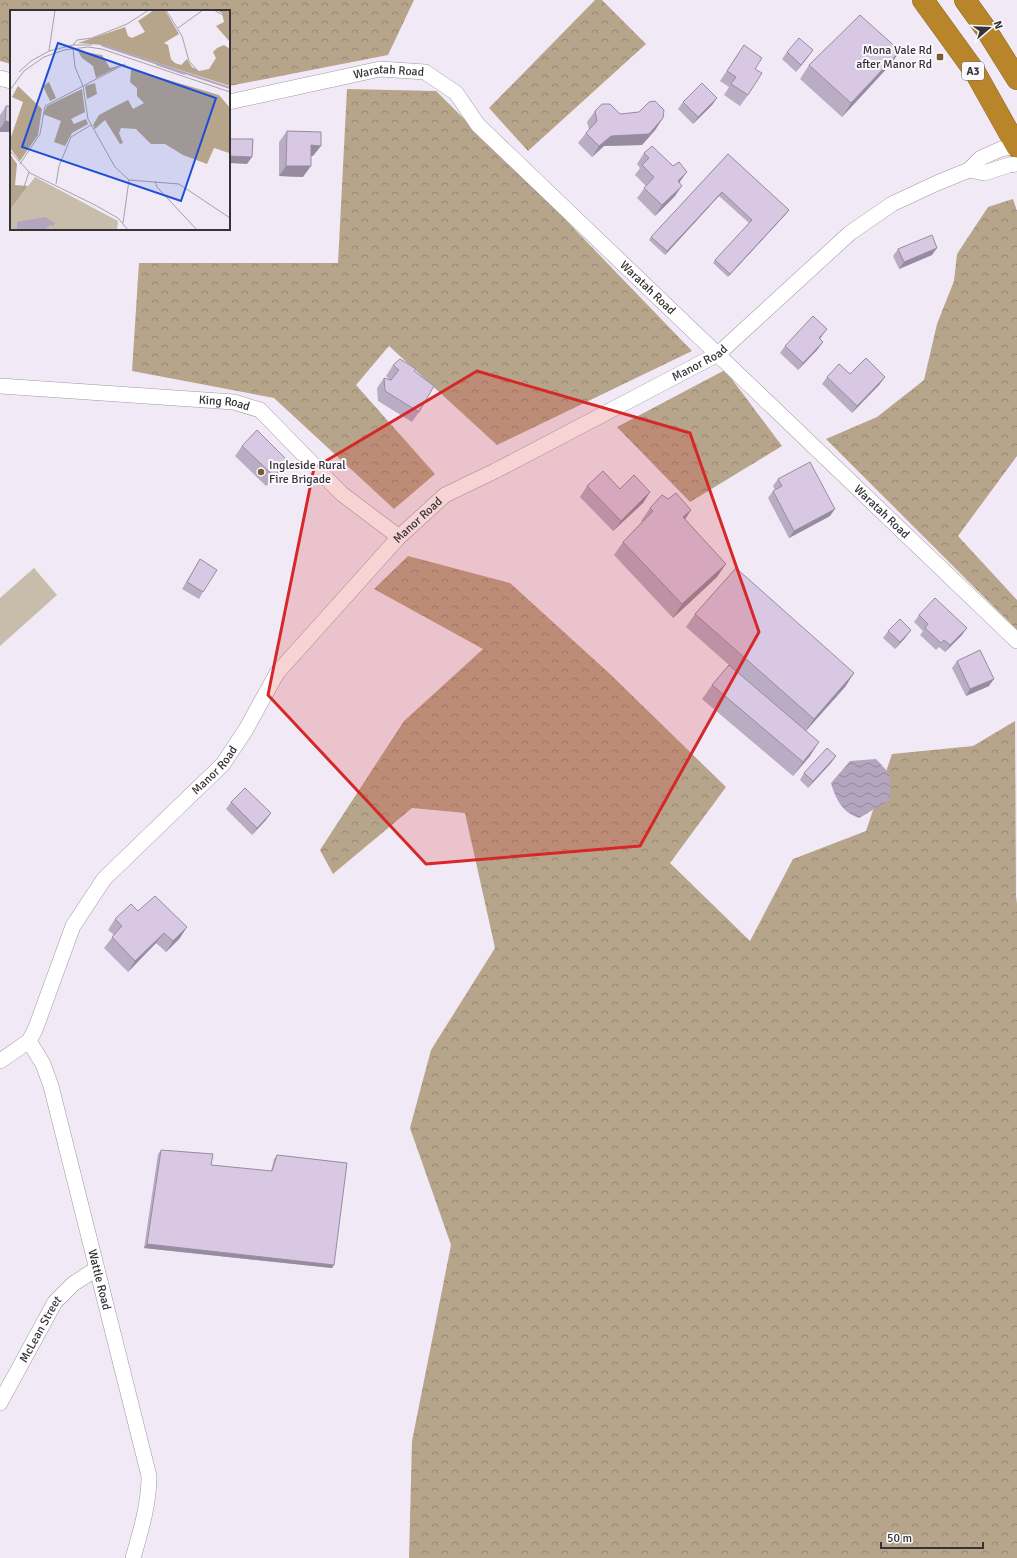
<svg xmlns="http://www.w3.org/2000/svg" width="1017" height="1558" viewBox="0 0 1017 1558" font-family="Signika,sans-serif">
	<style>
		.forest { fill: url(#forest-crowns) }
		.garden { fill: #c8bcaa }
		.water { fill: url(#water-waves) }
		.lines { fill: none; stroke-linecap: round; stroke-linejoin: round }
		.minor-casing { stroke: #a099a4; stroke-width: 16 }
		.highway-casing { stroke: #8a682f; stroke-width: 22 }
		.minor { stroke: #fff; stroke-width: 15 }
		.highway { stroke: #b8852a; stroke-width: 21 }
		.wall { fill: #baacc3 }
		.shaded-wall { fill: #978c9f }
		.building { fill: #d8c8e3; stroke: #978c9f }
		.marked { fill: #d62828; fill-opacity: 0.2; stroke: #d62828; stroke-width: 3; stroke-linejoin: round }
		.poi-dot { fill: #795c2f; stroke: #fcf9fe; stroke-width: 1.5 }
		.labels { text-anchor: middle; stroke-width: 4; stroke-linejoin: round; paint-order: stroke }
		.shield { fill: #fcf9fe; stroke: #716e73; stroke-width: 1 }
		.shield-label { font-size: 11px; font-weight: bold; fill: #363337 }
		.poi-label { font-size: 12px; fill: #363337; stroke: #fcf9fe; text-anchor: end }
		.street-label { font-size: 12px; fill: #363337; stroke: #fcf9fe }
		.inset-river { fill: none; stroke: #b4a5bf; stroke-width: 2 }
		.inset-road { fill: none; stroke: #a6a1aa; stroke-width: 1 }
		.view { fill: #1d4ed8; fill-opacity: 0.15; stroke: #1d4ed8; stroke-width: 2 }
		.inset-edge { fill: none; stroke: #363337; stroke-width: 2 }
	</style>
	<defs>
		<pattern id="forest-crowns" width="20" height="18" patternUnits="userSpaceOnUse"><rect width="20" height="18" fill="#b7a58b"/><path d="M2 6a3 3 0 1 1 6 0M12 15a3 3 0 1 1 6 0" fill="none" stroke="#968772"/></pattern>
		<pattern id="water-waves" width="16" height="10" patternUnits="userSpaceOnUse"><rect width="16" height="10" fill="#b4a5bf"/><path d="M0 5q4-4 8 0t8 0" fill="none" stroke="#93879c"/></pattern>
	</defs>
	<rect width="100%" height="100%" fill="#f1eaf6"/>
	<path class="forest" d="M0 0H414L388 55 229 86V11H11V64L0 61Z
		M595 0H602L646 44 528 151 489 108Z
		M347 89 436 91 557 211 692 351 497 445 389 346 356 385 435 474 394 509 274 398 132 371 139 263H338Z
		M1013 199 1017 211V456L958 536 1017 600V630L826 439 877 417 924 380 937 324 954 281 957 254 988 207Z
		M725 370 782 446 690 502 617 427Z
		M408 556 510 583 610 674 726 787 670 863 750 941 793 859 866 831 892 754 973 746 1015 721 1016 896 1017 904V1558H409L412 1441 451 1245 410 1128 431 1050 495 948 465 813 412 808 333 874 320 850 404 721 483 649 374 589Z"/>
	<path class="garden" d="M34 568 57 595 0 646V598Z"/>
	<path class="water" d="M876 759 890 774V800L859 818C842 812 836 800 831 783L850 761Z"/>
	<g class="lines">
		<defs>
			<g id="minor">
				<path d="M0 78 11 81"/>
				<path id="s1" d="M229 102 380 69 425 72 456 93 478 125 1017 641"/>
				<path d="M969 170 984 173 1009 165 1017 164"/>
				<path id="s2" d="M0 386 234 402 260 410 342 494 399 537"/>
				<path id="s3" d="M29 1041 43 1064 51 1086 149 1476C149 1504 141 1530 133 1558"/>
				<path id="s4" d="M0 1061 29 1041 35 1030 73 926 104 879 223 764 245 731 277 673 399 537 445 495 495 471 718 354 850 233 892 204 937 183 969 170 981 158 1001 149 1017 146"/>
				<path id="s5" d="M0 1403 55 1302 73 1284 96 1269"/>
			</g>
			<path id="highway" d="M923 0 975 72 1017 147
				M965 0 985 28 1017 79"/>
		</defs>
		<use href="#minor" class="minor-casing"/>
		<use href="#highway" class="highway-casing"/>
		<use href="#minor" class="minor"/>
		<use href="#highway" class="highway"/>
	</g>
	<path class="wall" d="M744 45 755 69 748 95 740 106 724 95 729 87 720 81Z
		M900 51 890 65 842 117 800 79 809 65Z
		M787 52 808 57 796 72 782 59Z
		M717 98 712 105 693 124 678 109 683 102Z
		M6 106H11V132H0V115Z
		M595 111 620 114 656 129 642 145 604 146 592 157 578 143 589 129 587 122Z
		M287 131 313 156H311L303 177 279 176V142Z
		M644 153 680 182 675 196 655 216 637 198 646 186 635 175 640 168 637 164Z
		M728 154 789 210 786 214 728 277 713 263 715 260 749 223 719 196 665 255 649 240 651 237Z
		M898 249 932 255 899 269 893 256Z
		M822 336 820 339 818 349 798 370 780 353 785 346Z
		M393 365 414 371 419 412 412 422 378 401 377 388 384 378 390 380 386 376Z
		M850 374 880 384 852 413 822 384 827 377Z
		M242 446 281 471 266 486 235 456Z
		M778 479 830 516 789 538 768 498 773 491 775 490 773 486Z
		M587 486 620 489 650 492 643 503 613 531 580 497Z
		M668 499 691 510 685 519 717 577 673 618 614 555 623 542 642 522 641 521 650 508Z
		M200 559 203 592 199 599 182 589Z
		M695 614 854 673 845 687 806 731 810 756 793 776 702 699 712 685 729 665 686 627Z
		M919 615 962 635 945 652 939 647 936 650 920 635 923 631 914 622Z
		M888 631 906 637 895 649 883 638Z
		M957 661 989 686 966 696 952 668Z
		M836 756 831 763 808 788 800 780 804 773Z
		M231 802 266 820 252 835 226 809Z
		M138 911 180 938 166 952 156 943 128 972 104 948 114 935 108 930 115 919Z
		M161 1150 211 1165 271 1171 274 1159 277 1155 334 1265 332 1268 144 1248 158 1154Z"/>
	<path class="shaded-wall" d="M813 50 808 57 796 72 801 65Z
		M900 51 890 65 842 117 851 103Z
		M717 98 712 105 693 124 698 117Z
		M663 118 656 129 642 145 604 146 592 157 599 146 611 136Z
		M5 121 11 122V132H0V129Z
		M311 145 321 146 313 156H304Z
		M229 156 252 157 247 164 229 163Z
		M286 166H311L303 177 279 176Z
		M687 172 679 183 678 181Z
		M682 186 675 196 655 216 662 205Z
		M722 192 719 196 665 255 667 251Z
		M789 210 786 214 728 277 730 274Z
		M937 248 932 255 899 269 904 262Z
		M827 329 822 336 814 345 819 338Z
		M823 342 818 349 798 370 803 363Z
		M885 377 880 384 852 413 857 406Z
		M288 461 281 471 266 486 274 476Z
		M650 492 643 503 613 531 621 521Z
		M835 509 830 516 789 538 794 531Z
		M691 510 682 524 683 517Z
		M726 564 717 577 673 618 682 604Z
		M967 628 962 635 945 652 950 645Z
		M911 630 906 637 895 649 900 642Z
		M854 673 845 687 804 733 814 719Z
		M994 679 989 686 966 696 970 689Z
		M819 742 810 756 793 776 803 762Z
		M836 756 831 763 808 788 813 781Z
		M271 813 266 820 252 835 257 828Z
		M187 927 180 938 166 952 173 941Z
		M164 933 156 943 128 972 135 961Z
		M147 1244 334 1265 332 1268 144 1248Z"/>
	<path class="building" d="M860 15 900 51 851 103 809 65Z
		M799 38 813 50 801 65 787 52Z
		M744 45 762 58 755 69 762 73 748 95 731 84 736 77 727 71Z
		M702 83 717 98 698 117 683 102Z
		M655 101 664 110 663 118 649 134 611 136 599 146 586 133 597 121 595 111 602 104H610L620 114 639 112 649 102Z
		M6 106H11V122L5 121Z
		M287 131 321 132V146L311 145V166H286Z
		M229 139H253L252 157 229 156Z
		M652 146 673 166 679 162 687 172 678 181 682 186 662 205 644 188 654 177 642 165 649 158 644 153Z
		M728 154 789 210 730 274 715 260 752 220 722 192 667 251 651 237Z
		M932 235 937 248 904 262 898 249Z
		M813 316 827 329 819 338 823 342 803 363 785 346Z
		M866 358 885 377 857 406 827 377 839 364 850 374Z
		M400 359 416 369 414 371 434 386 419 412 385 391 384 378 391 380 399 370 393 365Z
		M257 430 288 461 274 476 242 446Z
		M810 462 835 509 794 531 773 491 782 486 778 479Z
		M603 471 620 489 634 475 650 492 621 521 587 486Z
		M676 493 691 510 683 517 726 564 682 604 623 542 653 511 650 508 662 495 668 499Z
		M200 559 217 570 203 592 187 582Z
		M736 568 854 673 814 719 695 614Z
		M935 598 967 628 950 645 944 640 941 643 925 628 928 624 919 615Z
		M900 619 911 630 900 642 888 631Z
		M980 650 994 679 970 689 957 661Z
		M729 665 819 742 803 762 712 685Z
		M827 748 836 756 813 781 804 773Z
		M245 788 271 813 257 828 231 802Z
		M155 896 187 927 173 941 164 933 135 961 112 937 122 926 115 919 131 904 138 911Z
		M161 1150 213 1154 211 1165 272 1171 277 1155 347 1163 334 1265 147 1244Z"/>
	<path class="marked" d="M477 371 690 433 759 632 640 846 426 864 268 695 314 468Z"/>
	<g class="poi-dot">
		<rect x="936" y="53" width="8" height="8" rx="2"/>
		<circle cx="261" cy="472" r="4"/>
	</g>
	<g class="labels">
		<rect class="shield" x="962" y="62" width="22" height="18" rx="3"/>
		<g class="shield-label">
			<text x="973" y="75">A3</text>
		</g>
		<g class="poi-label">
			<text x="932" y="54">Mona Vale Rd<tspan x="932" dy="14">after Manor Rd</tspan></text>
			<text x="269" y="469" text-anchor="start">Ingleside Rural<tspan x="269" dy="14">Fire Brigade</tspan></text>
		</g>
		<g class="street-label">
			<text dy="4" stroke="none"><textPath href="#s1" startOffset="163">Waratah Road</textPath></text>
			<text dy="4" stroke="none"><textPath href="#s1" startOffset="511">Waratah Road</textPath></text>
			<text dy="4" stroke="none"><textPath href="#s4" startOffset="1018">Manor Road</textPath></text>
			<text dy="4" stroke="none"><textPath href="#s2" startOffset="225">King Road</textPath></text>
			<text dy="4" stroke="none"><textPath href="#s1" startOffset="835">Waratah Road</textPath></text>
			<text dy="4" stroke="none"><textPath href="#s4" startOffset="694">Manor Road</textPath></text>
			<text dy="4" stroke="none"><textPath href="#s4" startOffset="370">Manor Road</textPath></text>
			<text dy="4" stroke="none"><textPath href="#s3" startOffset="250">Wattle Road</textPath></text>
			<text dy="4" stroke="none"><textPath href="#s5" startOffset="84">McLean Street</textPath></text>
		</g>
	</g>
	<g transform="translate(10 10)">
		<rect width="220" height="220" fill="#f1eaf6"/>
		<path d="M25 167 108 211 107 220H0V200Z" fill="#c8bcaa"/>
		<path d="M144 0H155L169 24 154 33 158 35 161 49 165 53 171 55 177 49 182 57 189 61 199 59 206 48 203 42 207 38 214 35 220 39V76L92 35 68 33 115 17 118 26 122 28 135 22 128 11ZM207 0H220V32L206 16 214 12 212 3ZM68 41 92 45 100 58 114 54 86 68 83 56 72 48ZM121 59 209 85 220 98 219 143 204 138 197 154 173 145 155 134H141L126 119 111 118 109 123 113 133 110 134 95 110 85 119 83 115 89 105 102 98 118 90 123 99 134 93 127 86V78L120 72ZM39 72 46 88 40 91 33 76ZM85 73 87 84 77 89 75 76ZM8 76 32 99 28 125 10 151 0 138V130L13 92 2 87ZM72 79 75 102 61 109 64 114 76 109 78 114 62 123 55 136 44 132 51 111 33 104 37 96ZM0 144 7 154 5 175 18 176 0 200Z" fill="#b7a58b"/>
		<path d="M35 207 45 213 43 216 40 215 35 220H7V212Z" fill="#b4a5bf"/>
		<path class="inset-river" d="M91 35 220 78M146 54 175 64"/>
		<path class="inset-road" d="M156 0 172 26 179 51 188 61M204 0 220 9M168 18 193 0M63 35 67 30 82 28 117 14 139 0M63 39 65 57 73 76 78 109 105 157 119 170M39 41 45 0M9 62 21 51 39 41 63 35H82M0 80 14 61 34 47 54 40 78 37 92 39 220 82M0 141 20 163 85 195 108 208 118 220M10 154 30 124 35 96 115 54M119 170 169 174 220 208M145 171 147 177 187 220M46 174 49 156 61 127 81 115M0 186 13 180 19 162M113 213 119 170"/>
		<path class="view" d="M48 33 206 88 171 191 12 137Z"/>
		<rect width="220" height="220" class="inset-edge"/>
	</g>
	<g transform="translate(989 28) rotate(71)" stroke="#fcf9fe" stroke-width="3" paint-order="stroke">
	<path d="M0-3L7 15L0 10L-7 15Z" fill="#363337"/>
	<text y="-6" font-size="11" font-weight="bold" text-anchor="middle" fill="#363337">N</text>
	</g>
	<path d="M881 1542v6h102v-6" fill="none" stroke="#363337" stroke-width="2"/>
	<text x="887" y="1542" font-size="12" fill="#363337" stroke="#fcf9fe" stroke-width="3" paint-order="stroke">50 m</text>
</svg>
